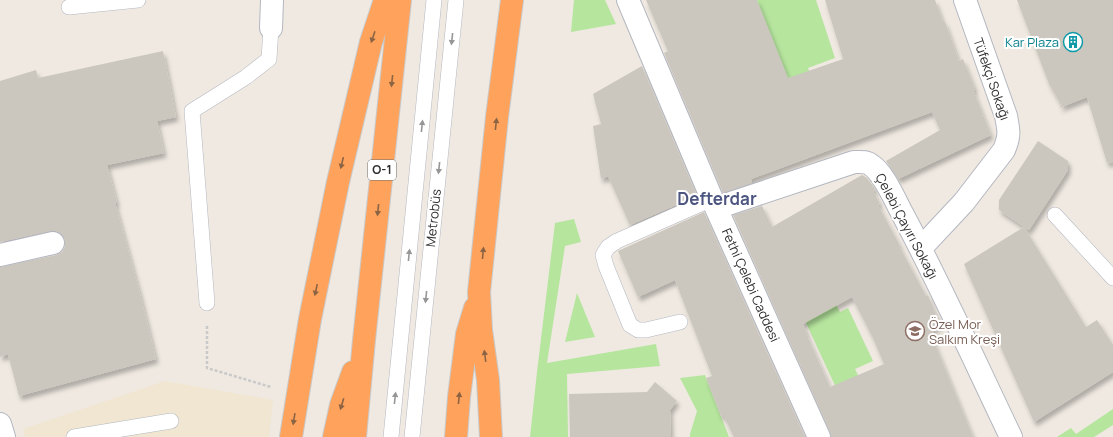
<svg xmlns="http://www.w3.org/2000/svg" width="1113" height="437" viewBox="0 0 1113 437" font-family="Manrope,sans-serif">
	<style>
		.education { fill: #f0e6d1 }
		.green { fill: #b6e59e }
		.building { fill: #cbc7bf; fill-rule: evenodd; filter: url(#shadow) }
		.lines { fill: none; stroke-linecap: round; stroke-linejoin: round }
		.lane-casing { stroke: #b4b7c1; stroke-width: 16 }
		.street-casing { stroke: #b4b7c1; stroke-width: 24 }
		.highway-casing { stroke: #c9c9c9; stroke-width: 24 }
		.path { stroke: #c9c9c9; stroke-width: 2.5; stroke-dasharray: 3 2; stroke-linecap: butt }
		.lane { stroke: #fff; stroke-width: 15 }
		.street { stroke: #fff; stroke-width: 22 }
		.highway { stroke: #ffa35c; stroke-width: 22 }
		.oneway { fill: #8c6343 }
		.oneway2 { fill: #969696 }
		.labels { text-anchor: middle; stroke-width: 4; stroke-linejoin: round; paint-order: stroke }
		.shield { fill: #fff; stroke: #6d6d6d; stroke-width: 1 }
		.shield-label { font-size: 12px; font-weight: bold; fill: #2e2e2e }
		.culture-label { font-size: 13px; fill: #0d838f; stroke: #fff; text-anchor: end }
		.street-label { font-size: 13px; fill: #2e2e2e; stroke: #fff }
		.education-label { font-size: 13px; fill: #785e54; stroke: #fff; text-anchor: start }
		.district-label { font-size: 17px; font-weight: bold; fill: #4d5680; stroke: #fff }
	</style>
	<defs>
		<filter id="shadow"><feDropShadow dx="2.5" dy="4.5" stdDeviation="2" flood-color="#0004"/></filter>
	</defs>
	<rect width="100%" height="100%" fill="#efe9e1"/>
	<path class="education" d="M165 381 273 400 269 437H25L23 429Z"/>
	<path class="green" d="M574 0H605L616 24 571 32Z
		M754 0H816L835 58 808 68 814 84 793 90Z
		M574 219 581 242 565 246 547 363 656 344 660 366 567 374 568 437H530L537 372 555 223Z
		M577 293 595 337 565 342Z
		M831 295 840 312 848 308 873 361 855 369 861 381 838 392 800 310Z
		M705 375 729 437H690V434L697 411 680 378Z
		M1113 409V425L1094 437H1057L1071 428 1076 434Z"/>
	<path class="building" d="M646 0H757L788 78 843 59 825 0H935L943 22H945L959 61 963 59 975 89 973 90 991 135 898 179 886 161 940 130 932 112 751 179 752 183 723 193 664 53 668 51Z
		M1017 0H1113V162L1107 163 1087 97 1059 108 1064 101 1060 103 1049 84Z
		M163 51 176 117 157 121 164 153 107 165 117 203H115L140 294 156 359 19 396 8 354 0 357V267L56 255 62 252 65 246V241L62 234 56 231H51L0 242V81L36 70 38 78Z
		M642 66 697 196 630 225 608 176 601 179 593 126 601 124 593 94Z
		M1038 141 1068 161V170L1029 230 999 210V200Z
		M862 175 867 178 875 189 873 191 880 204 878 205 900 246H899L926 296 928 295 940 326 932 329 935 336 932 337 973 437H831L830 432 733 215 762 206 772 227ZM852 297 873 338 884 364 830 387 806 333H807L803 324Z
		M704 212 805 437H734L724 416H721L706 378 712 376 675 280 638 297 618 251Z
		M1024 227 1086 327 1097 320 1113 345V372L1034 422 964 264Z
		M655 382 677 401 670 410 671 437H570L569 394 647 392Z"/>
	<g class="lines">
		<defs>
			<path id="lane" d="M69 7 138 0
				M1055 215 1113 278
				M207 303 192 111 246 77 269 59 271 28
				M680 322 646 330H638L630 325 606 266 603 255 608 247 617 241 712 199
				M74 437 171 421
				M391 437 434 0
				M412 437 456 0"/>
			<path id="street" d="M628 0 712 199 819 437
				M271 28 272 0
				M716 208 854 162C860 162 866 161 871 165 883 172 895 200 902 213 941 286 975 362 1011 437
				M921 248 964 202 1004 150C1010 136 1009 131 1006 116L965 0
				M0 255 53 243
				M0 424 4 437"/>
			<path id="highway" d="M291 437 310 319 338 182 371 42 385 0
				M334 437 341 405 353 372
				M355 437 364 340 400 0
				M456 437 459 397 467 334 475 308
				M491 437 488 380 481 330 479 292 497 117 512 0"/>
		</defs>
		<use href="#lane" class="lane-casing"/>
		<use href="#street" class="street-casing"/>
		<use href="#highway" class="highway-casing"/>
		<path class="path" d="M207 326V368L271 387"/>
		<use href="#lane" class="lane"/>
		<use href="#street" class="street"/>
		<use href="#highway" class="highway"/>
	</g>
	<defs><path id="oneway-solid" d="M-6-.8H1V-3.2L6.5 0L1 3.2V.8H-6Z"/></defs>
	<g class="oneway">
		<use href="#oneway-solid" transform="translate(373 37) rotate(109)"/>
		<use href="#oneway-solid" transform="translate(392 81) rotate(96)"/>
		<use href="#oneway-solid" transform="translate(496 124) rotate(-84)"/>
		<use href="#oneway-solid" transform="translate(342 163) rotate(103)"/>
		<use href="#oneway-solid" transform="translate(378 210) rotate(96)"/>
		<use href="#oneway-solid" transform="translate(483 253) rotate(-85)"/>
		<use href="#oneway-solid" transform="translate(316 290) rotate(102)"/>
		<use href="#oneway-solid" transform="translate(485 356) rotate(-98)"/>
		<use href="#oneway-solid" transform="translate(459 398) rotate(-84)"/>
		<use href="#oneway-solid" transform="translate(342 404) rotate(107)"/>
		<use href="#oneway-solid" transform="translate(294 419) rotate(99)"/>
	</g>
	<g class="oneway2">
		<use href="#oneway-solid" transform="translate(452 39) rotate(96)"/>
		<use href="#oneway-solid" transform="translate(422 126) rotate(-84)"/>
		<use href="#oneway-solid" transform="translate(439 168) rotate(96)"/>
		<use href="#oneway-solid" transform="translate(409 255) rotate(-84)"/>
		<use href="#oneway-solid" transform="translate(426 297) rotate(96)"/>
		<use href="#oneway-solid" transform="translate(395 398) rotate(-84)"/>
	</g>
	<defs>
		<symbol id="building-ring" viewBox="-11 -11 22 22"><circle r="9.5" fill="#fff" stroke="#0f9aa8" stroke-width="1.5"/><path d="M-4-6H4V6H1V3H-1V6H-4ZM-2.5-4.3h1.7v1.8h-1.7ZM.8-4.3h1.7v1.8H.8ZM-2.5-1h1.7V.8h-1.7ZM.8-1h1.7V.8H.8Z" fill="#0f9aa8"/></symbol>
		<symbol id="school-ring" viewBox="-11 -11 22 22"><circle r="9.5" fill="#fff" stroke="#8d6e63" stroke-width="1.5"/><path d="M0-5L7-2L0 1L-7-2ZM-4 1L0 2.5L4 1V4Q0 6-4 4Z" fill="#8d6e63"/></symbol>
	</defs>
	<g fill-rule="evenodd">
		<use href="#building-ring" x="1062" y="31" width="22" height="22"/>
		<use href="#school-ring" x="904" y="320" width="22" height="22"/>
	</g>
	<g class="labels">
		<rect class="shield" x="368" y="160" width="28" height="20" rx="3"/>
		<g class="shield-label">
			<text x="382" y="174">O-1</text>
		</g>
		<g class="culture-label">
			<text x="1059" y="47">Kar Plaza</text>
		</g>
		<g class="street-label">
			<text transform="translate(992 79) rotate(71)" y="5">Tüfekçi Sokağı</text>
			<text transform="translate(433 218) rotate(-84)" y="5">Metrobüs</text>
			<text transform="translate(907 226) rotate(62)" y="5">Çelebi Çayırı Sokağı</text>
			<text transform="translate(751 285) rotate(66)" y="5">Fethi Çelebi Caddesi</text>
		</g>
		<g class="education-label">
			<text x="929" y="329">Özel Mor<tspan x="929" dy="15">Salkım Kreşi</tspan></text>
		</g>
		<g class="district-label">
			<text x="717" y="205">Defterdar</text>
		</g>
	</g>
</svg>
